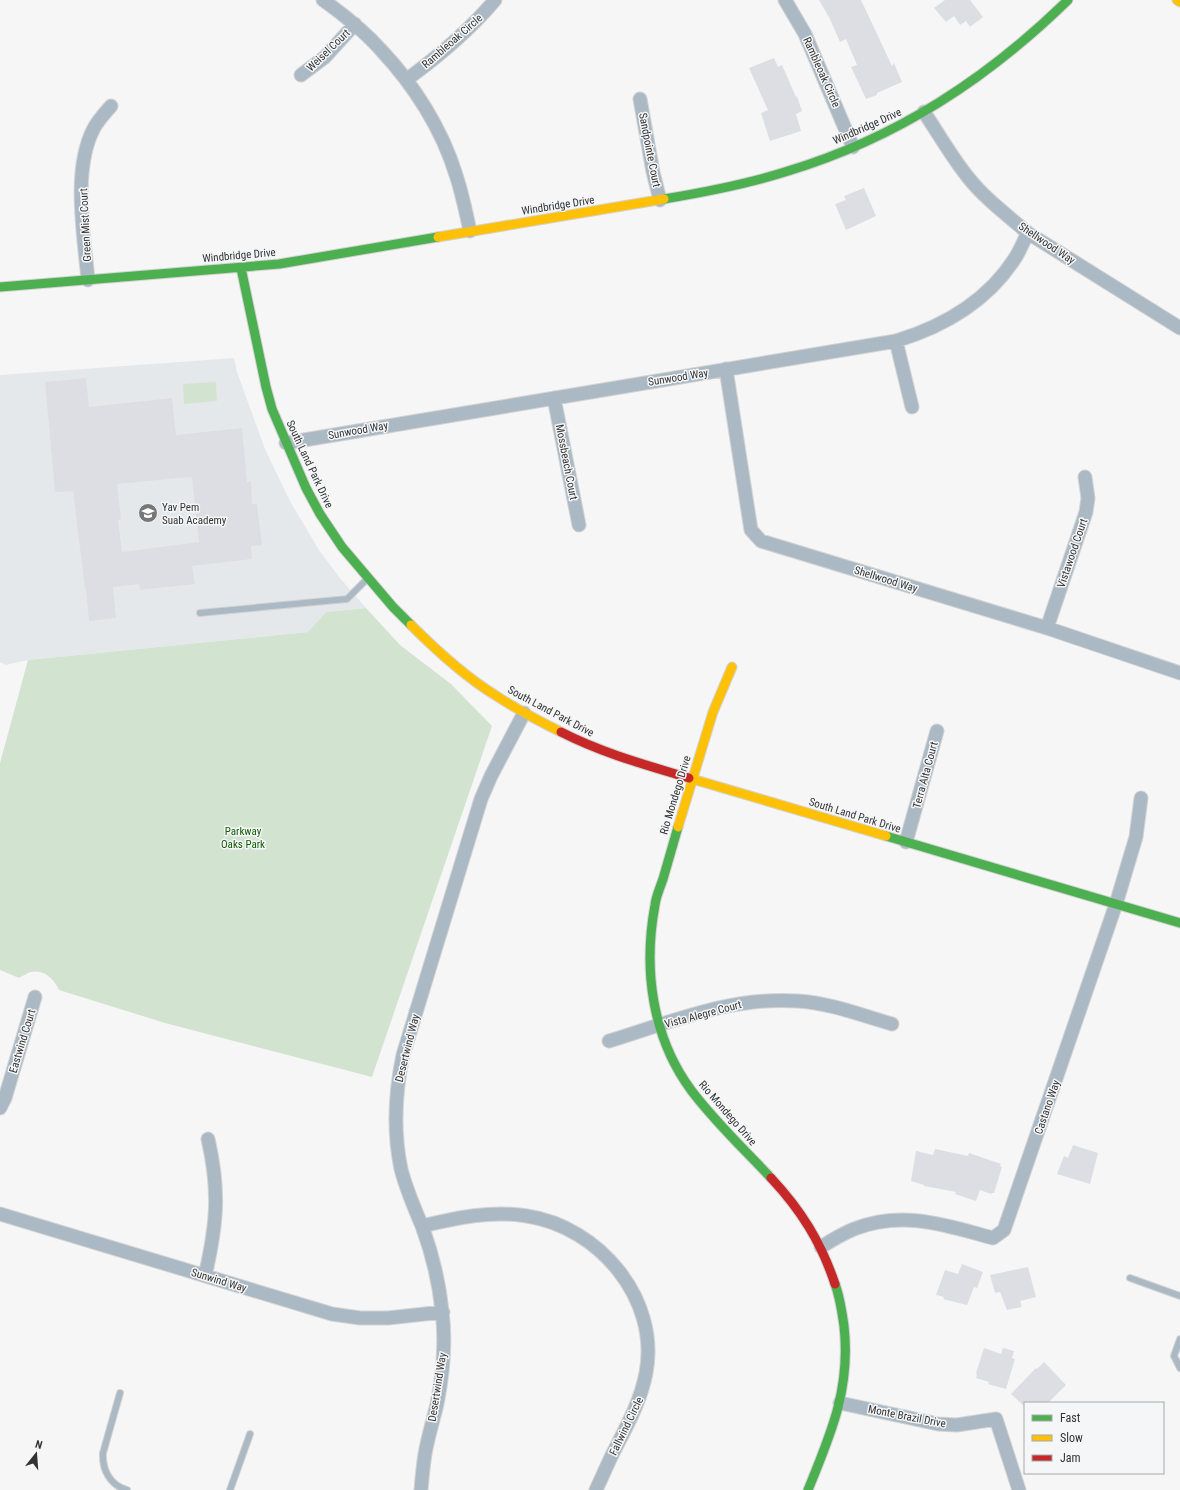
<svg xmlns="http://www.w3.org/2000/svg" width="1180" height="1490" viewBox="0 0 1180 1490" font-family="'Roboto Condensed',sans-serif">
	<style>
		.built { fill: #e5e8eb }
		.green { fill: #d2e4d0 }
		.building { fill: #dddee4; fill-rule: evenodd }
		.lines { fill: none; stroke-linecap: round; stroke-linejoin: round }
		.lane-casing { stroke: #d3d3d3; stroke-width: 8 }
		.street-casing { stroke: #d3d3d3; stroke-width: 15 }
		.fast-casing { stroke: #d3d3d3; stroke-width: 11 }
		.slow-casing { stroke: #d3d3d3; stroke-width: 11 }
		.jam-casing { stroke: #d3d3d3; stroke-width: 11 }
		.lane { stroke: #aab9c4; stroke-width: 6 }
		.street { stroke: #aab9c4; stroke-width: 13 }
		.fast { stroke: #4caf50; stroke-width: 9 }
		.slow { stroke: #ffc107; stroke-width: 9 }
		.jam { stroke: #c62828; stroke-width: 9 }
		.labels { text-anchor: middle; stroke-width: 3; stroke-linejoin: round; paint-order: stroke }
		.street-label { font-size: 11px; fill: #333334; stroke: #f5f6f7 }
		.poi-label { font-size: 11px; fill: #333334; stroke: #f5f6f7; text-anchor: start }
		.park-label { font-size: 11px; fill: #125c04; stroke: #f5f6f7 }
	</style>
	<rect width="100%" height="100%" fill="#f6f6f6"/>
	<path class="built" d="M234 358 237 372 265 449 291 503 319 550 340 578 366 608 326 612 309 632 28 660 6 665 0 662V375Z"/>
	<path class="green" d="M216 382 217 401 184 404 183 384Z
		M366 608 400 645 451 684 492 726 372 1077 165 1023 59 990C54 979 44 969 31 972 27 973 23 976 19 978L0 970V763L28 660 308 632 326 612Z"/>
	<path class="building" d="M819 0H861L892 66 894 63 902 82 877 93V95L866 99 851 67 857 65 846 39 840 42 829 17Z
		M945 0H970L983 17 970 27 966 21 960 25 954 16 946 22 934 8Z
		M774 58 778 67 782 65 796 97 797 96 802 111 796 114 801 131 770 141 761 113 768 110 749 68Z
		M864 188 876 216 846 230 835 204 846 200 844 196Z
		M86 378 89 407 172 398 176 435 242 428 247 482 251 481 252 504H257L262 545 251 546 252 559 192 566 195 584 140 590 139 584 113 587 116 618 89 621 86 589H85L73 491 55 492 45 382ZM191 477 192 478 199 542 122 552 118 520 121 519 117 484Z
		M1073 1145 1098 1153 1090 1184 1057 1174 1064 1156 1068 1158Z
		M935 1149 968 1156 969 1153 1001 1164 1000 1166 1002 1167 994 1193H992L991 1194 980 1190 976 1201 955 1194 956 1192 924 1186V1185L911 1181 916 1151 933 1155Z
		M962 1264 983 1272 977 1288 974 1287 967 1305 943 1299 944 1297 936 1295 945 1270 958 1274Z
		M1028 1267 1036 1297 1020 1301 1022 1307 1007 1310 1000 1292 995 1293 990 1275Z
		M984 1348 1001 1354 1003 1348 1014 1351 1012 1358 1015 1359 1006 1389 988 1384 989 1382 976 1378 977 1374 976 1373Z
		M1044 1362 1066 1385 1048 1403H1025V1407L1011 1394 1036 1368 1037 1369Z"/>
	<g class="lines">
		<defs>
			<path id="lane" d="M200 613 347 599 367 579
				M1130 1278 1180 1296
				M1180 1339 1174 1356 1180 1368
				M120 1393 103 1453C102 1470 110 1485 127 1490
				M230 1490 250 1434"/>
			<path id="street" d="M323 0C344 15 364 31 381 50 414 85 442 129 456 175 462 193 466 212 470 231
				M785 0 805 34 853 147
				M301 75 325 57 355 24
				M406 80C439 56 469 31 495 0
				M640 99 653 172 660 200
				M924 112C938 133 951 156 967 176 984 198 1007 215 1028 233L1180 328
				M88 280C84 235 72 169 94 128 99 119 105 113 111 106
				M896 341 912 407
				M726 369 751 530 761 541 1047 628 1180 673
				M554 398 579 525
				M286 443 896 341C945 326 989 301 1017 255 1021 248 1024 240 1028 233
				M1047 628 1086 512 1088 498 1085 477
				M906 842 937 731
				M609 1041C671 1022 732 996 798 1001 830 1003 861 1015 892 1024
				M0 1108 5 1098 35 997
				M0 1214 332 1314 360 1318H388L443 1312
				M422 1226C456 1218 491 1210 527 1216 599 1227 660 1299 646 1373 640 1404 625 1429 611 1457 606 1468 601 1479 596 1490
				M821 1247C832 1240 842 1234 854 1229 903 1210 945 1225 993 1238L1004 1230 1116 904 1136 837 1141 798
				M205 1276C217 1224 220 1191 208 1139
				M840 1403 938 1424 957 1425 996 1419 1019 1490
				M421 1490C422 1478 423 1466 425 1454 428 1437 433 1421 437 1404 443 1374 446 1342 442 1311 439 1282 432 1253 422 1226 414 1207 406 1189 401 1169 393 1131 395 1093 403 1055L481 799 491 776 524 713"/>
			<path id="fast" d="M664 199C706 192 748 184 788 171 897 138 987 79 1068 0
				M241 268 266 387 272 409 306 488 320 514 342 547 393 607 411 625
				M0 287 279 264 438 237
				M678 827C673 844 668 862 663 879 660 888 656 896 655 905 643 969 652 1037 691 1090 715 1122 744 1149 771 1178
				M886 836 1180 923
				M808 1490C831 1434 851 1388 844 1326 842 1312 840 1297 835 1284"/>
			<path id="slow" d="M1177 0 1180 2
				M438 237 664 199
				M411 625C436 650 464 676 495 695 516 709 539 721 561 732
				M689 778 886 836
				M678 827 713 712 732 667"/>
			<path id="jam" d="M561 732C602 753 646 765 689 778
				M771 1178C801 1210 821 1242 835 1284"/>
		</defs>
		<use href="#lane" class="lane-casing"/>
		<use href="#street" class="street-casing"/>
		<use href="#fast" class="fast-casing"/>
		<use href="#slow" class="slow-casing"/>
		<use href="#jam" class="jam-casing"/>
		<use href="#lane" class="lane"/>
		<use href="#street" class="street"/>
		<use href="#fast" class="fast"/>
		<use href="#slow" class="slow"/>
		<use href="#jam" class="jam"/>
	</g>
	<defs>
		<symbol id="school-disc" viewBox="-11 -11 22 22"><circle r="9.5" fill="#777778" stroke="#f5f6f7"/><path d="M0-5L7-2L0 1L-7-2ZM-4 1L0 2.5L4 1V4Q0 6-4 4Z" fill="#fff"/></symbol>
	</defs>
	<g fill-rule="evenodd">
		<use href="#school-disc" x="137" y="502" width="22" height="22"/>
	</g>
	<g class="labels">
		<g class="street-label">
			<text transform="translate(452 41) rotate(-41)" y="4">Rambleoak Circle</text>
			<text transform="translate(328 50) rotate(-44)" y="4">Weisel Court</text>
			<text transform="translate(822 72) rotate(66)" y="4">Rambleoak Circle</text>
			<text transform="translate(867 126) rotate(-24)" y="4">Windbridge Drive</text>
			<text transform="translate(650 150) rotate(79)" y="4">Sandpointe Court</text>
			<text transform="translate(558 205) rotate(-9)" y="4">Windbridge Drive</text>
			<text transform="translate(85 225) rotate(-93)" y="4">Green Mist Court</text>
			<text transform="translate(1047 243) rotate(34)" y="4">Shellwood Way</text>
			<text transform="translate(239 255) rotate(-5)" y="4">Windbridge Drive</text>
			<text transform="translate(678 377) rotate(-9)" y="4">Sunwood Way</text>
			<text transform="translate(358 430) rotate(-10)" y="4">Sunwood Way</text>
			<text transform="translate(567 462) rotate(79)" y="4">Mossbeach Court</text>
			<text transform="translate(310 464) rotate(65)" y="4">South Land Park Drive</text>
			<text transform="translate(1072 553) rotate(-71)" y="4">Vistawood Court</text>
			<text transform="translate(886 579) rotate(17)" y="4">Shellwood Way</text>
			<text transform="translate(551 711) rotate(28)" y="4">South Land Park Drive</text>
			<text transform="translate(925 775) rotate(-75)" y="4">Terra Alta Court</text>
			<text transform="translate(675 795) rotate(-73)" y="4">Rio Mondego Drive</text>
			<text transform="translate(855 815) rotate(17)" y="4">South Land Park Drive</text>
			<text transform="translate(703 1014) rotate(-15)" y="4">Vista Alegre Court</text>
			<text transform="translate(22 1041) rotate(-73)" y="4">Eastwind Court</text>
			<text transform="translate(407 1048) rotate(-76)" y="4">Desertwind Way</text>
			<text transform="translate(1047 1107) rotate(-71)" y="4">Castano Way</text>
			<text transform="translate(728 1113) rotate(49)" y="4">Rio Mondego Drive</text>
			<text transform="translate(219 1280) rotate(17)" y="4">Sunwind Way</text>
			<text transform="translate(437 1387) rotate(-81)" y="4">Desertwind Way</text>
			<text transform="translate(907 1416) rotate(11)" y="4">Monte Brazil Drive</text>
			<text transform="translate(626 1426) rotate(-64)" y="4">Fallwind Circle</text>
		</g>
		<g class="poi-label">
			<text x="162" y="511">Yav Pem<tspan x="162" dy="13">Suab Academy</tspan></text>
		</g>
		<g class="park-label">
			<text x="243" y="835">Parkway<tspan x="243" dy="13">Oaks Park</tspan></text>
		</g>
	</g>
	<rect x="1024" y="1402" width="140" height="72" fill="#f5f6f7" stroke="#a7a8a9"/>
	<rect x="1032" y="1415" width="20" height="6" fill="#4caf50" stroke="#a7a8a9"/>
	<text x="1060" y="1422" font-size="12" fill="#333334">Fast</text>
	<rect x="1032" y="1435" width="20" height="6" fill="#ffc107" stroke="#a7a8a9"/>
	<text x="1060" y="1442" font-size="12" fill="#333334">Slow</text>
	<rect x="1032" y="1455" width="20" height="6" fill="#c62828" stroke="#a7a8a9"/>
	<text x="1060" y="1462" font-size="12" fill="#333334">Jam</text>
	<g transform="translate(36 1454) rotate(17)" stroke="#f5f6f7" stroke-width="3" paint-order="stroke">
	<path d="M0-3L7 15L0 10L-7 15Z" fill="#333334"/>
	<text y="-6" font-size="11" font-weight="bold" text-anchor="middle" fill="#333334">N</text>
	</g>
</svg>
